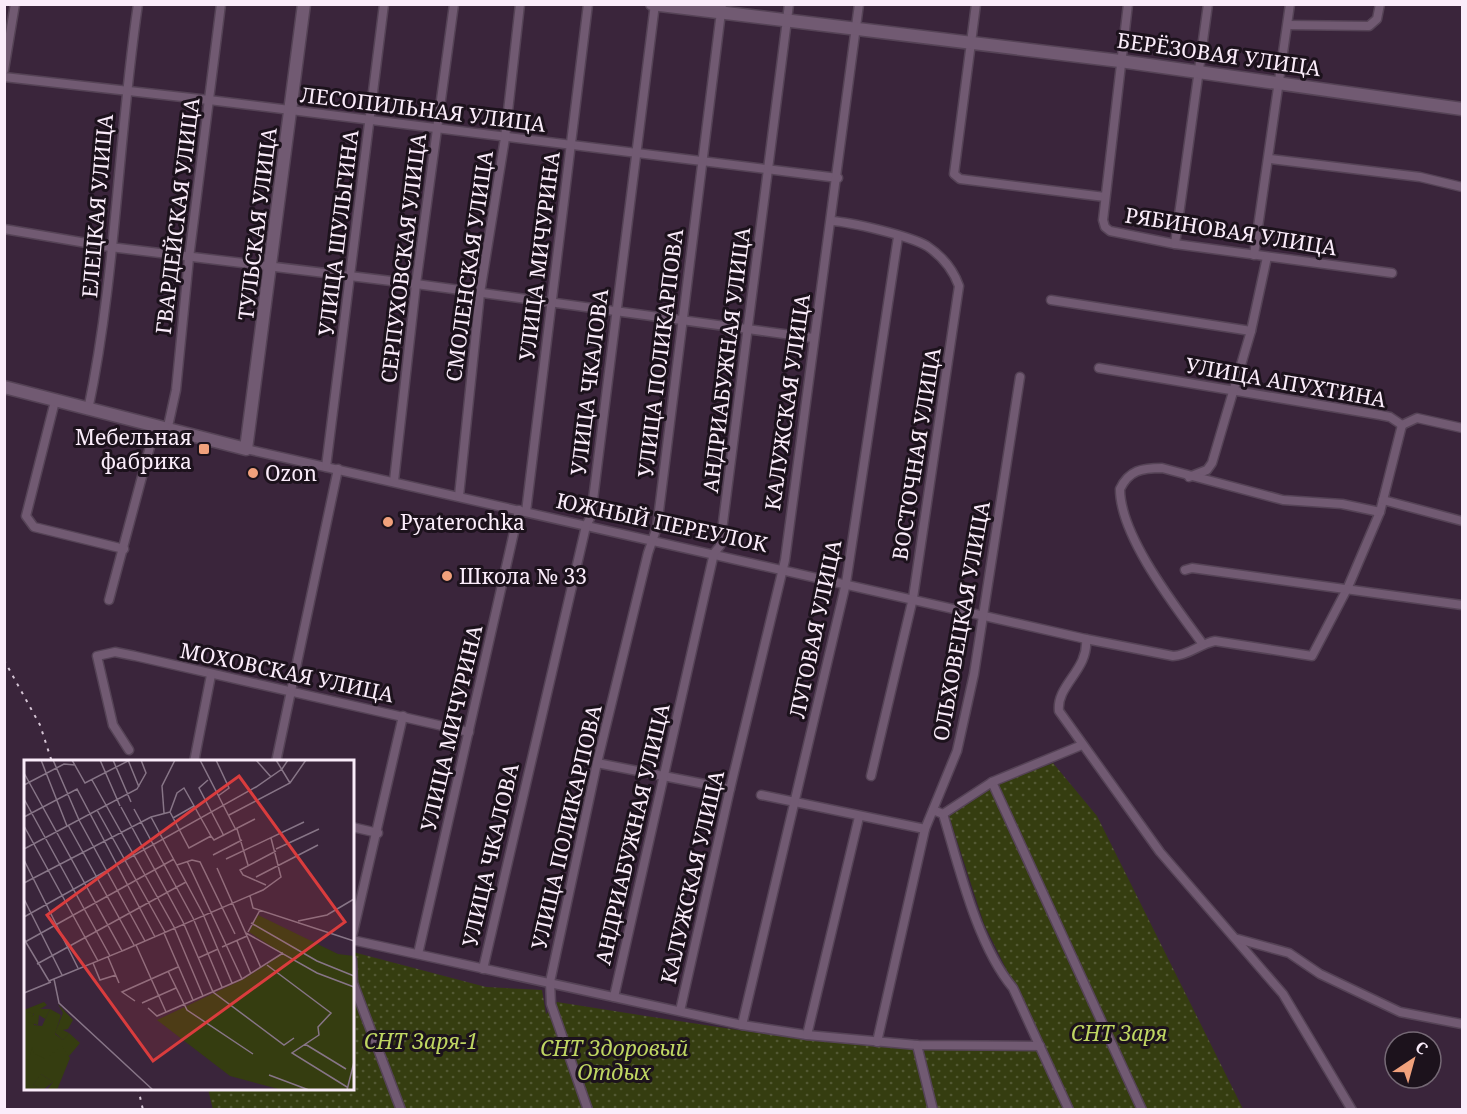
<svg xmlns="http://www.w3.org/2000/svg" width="1467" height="1114" viewBox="0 0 1467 1114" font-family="'Noto Serif',serif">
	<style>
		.garden { fill: url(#garden-dots) }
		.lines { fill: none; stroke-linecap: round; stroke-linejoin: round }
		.street-casing { stroke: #554356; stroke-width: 11 }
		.secondary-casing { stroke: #554356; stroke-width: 15 }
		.street { stroke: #715a72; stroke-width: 8 }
		.secondary { stroke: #715a72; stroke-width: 12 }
		.rail { stroke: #d6c6d6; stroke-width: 2; stroke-dasharray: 3 6; stroke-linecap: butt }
		.poi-dot { fill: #f1a17c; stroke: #1c121c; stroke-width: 2 }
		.labels { text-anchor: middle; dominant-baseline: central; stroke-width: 6; stroke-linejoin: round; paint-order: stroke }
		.street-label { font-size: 21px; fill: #faecfa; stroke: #1c121c }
		.poi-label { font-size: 21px; fill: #faecfa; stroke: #1c121c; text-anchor: start }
		.park-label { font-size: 21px; font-style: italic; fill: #bfd662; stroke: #1c121c }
		.inset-road { fill: none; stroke: #877587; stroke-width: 1.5 }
		.view { fill: #da3c3d; fill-opacity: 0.15; stroke: #da3c3d; stroke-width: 3 }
		.inset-edge { fill: none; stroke: #faecfa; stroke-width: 3 }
	</style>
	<defs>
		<pattern id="garden-dots" width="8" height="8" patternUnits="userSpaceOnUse" patternTransform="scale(1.5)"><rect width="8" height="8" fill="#353d10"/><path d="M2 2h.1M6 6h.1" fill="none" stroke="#535934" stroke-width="1.8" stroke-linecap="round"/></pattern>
	</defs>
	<rect width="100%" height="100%" fill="#3a253b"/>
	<path class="garden" d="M1053,763L1097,816L1243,1109L213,1110L208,1089L352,1088L353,952L486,987L542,990L546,1014L557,1002C719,1027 882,1058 1045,1048L984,924L949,816L997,785Z"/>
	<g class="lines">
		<g class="street-casing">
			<g id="street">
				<path d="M976,4L954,174L960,179L1105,197"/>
				<path d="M1128,4L1103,220L1105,227L1110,231L1175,244L1392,273"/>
				<path d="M1288,25L1369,26L1377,19L1380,4"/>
				<path d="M4,70L15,4"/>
				<path d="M4,77L209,100L838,178"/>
				<path d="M1270,159L1420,177L1462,187"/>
				<path d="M831,221C851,222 910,236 927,246C942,256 953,269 959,286L913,598L871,776"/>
				<path d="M4,229L110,247L416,284L813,338"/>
				<path d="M1175,244L1208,4"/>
				<path d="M1254,255L1290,4"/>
				<path d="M1051,300L1251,331"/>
				<path d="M1099,368L1380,415L1390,417L1402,425"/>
				<path d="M55,401L26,516L34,527L124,549"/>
				<path d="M88,410C116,277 118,139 138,4"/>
				<path d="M1402,425L1417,418L1462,428"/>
				<path d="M167,431L176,390L189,258L221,4"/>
				<path d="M246,449L1086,639L1173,656C1190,655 1199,644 1215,641L1312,656L1348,587L1380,512L1402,425"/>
				<path d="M326,467L384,4"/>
				<path d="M1189,477L1207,470L1212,463L1251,331L1267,257"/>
				<path d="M394,481L416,284L454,4"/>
				<path d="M459,496L480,293L505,138L520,4"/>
				<path d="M1383,500L1462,521"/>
				<path d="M526,512L588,4"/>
				<path d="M1185,570L1192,568L1462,605"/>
				<path d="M109,600L155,428"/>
				<path d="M1086,639C1089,670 1056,685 1059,711L1160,852L1283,994L1352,1110"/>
				<path d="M1202,643C1175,606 1120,536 1120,489C1129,470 1142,468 1162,468L1283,500L1342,504L1380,512"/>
				<path d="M129,750L113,725L97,656L115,652L135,656L469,732"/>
				<path d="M194,762L211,675"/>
				<path d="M276,762L338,469"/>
				<path d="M597,763L730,789"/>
				<path d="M992,782L1142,1110"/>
				<path d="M761,795L925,829"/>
				<path d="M933,810L943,814C959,867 977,945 1013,988L1069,1110"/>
				<path d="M943,814L992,782L1082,745"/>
				<path d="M352,827L378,833"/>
				<path d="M352,937L403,716"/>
				<path d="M1238,939L1289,953L1320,974L1400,1012L1462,1024"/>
				<path d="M352,940L742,1025L807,1035L917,1045L1040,1046"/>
				<path d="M418,954L519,510"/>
				<path d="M352,960L353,983L401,1110"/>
				<path d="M483,969L586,526L591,516L655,4"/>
				<path d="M614,997L714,553L720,546L789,4"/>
				<path d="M680,1011L730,789L785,560L859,4"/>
				<path d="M742,1025L846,583L898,237"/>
				<path d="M807,1035L859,817"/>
				<path d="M877,1042L925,829L957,751L974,674L1020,377"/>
				<path d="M917,1045L933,1110"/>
				<path d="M588,1110L551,1004L550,982L597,763L648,553L657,527L722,4"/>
			</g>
		</g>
		<g class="secondary-casing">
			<g id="secondary">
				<path d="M652,4L1120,61L1462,109"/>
				<path d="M4,387L246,449L304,4"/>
			</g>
		</g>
		<use href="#street" class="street"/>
		<use href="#secondary" class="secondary"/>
		<g class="rail">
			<path d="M4,660L40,725L52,762"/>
			<path d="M138,1088L143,1110"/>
		</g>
	</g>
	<g class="poi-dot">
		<rect x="198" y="443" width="12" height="12" rx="3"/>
		<circle cx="253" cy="473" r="6"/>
		<circle cx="388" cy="522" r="6"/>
		<circle cx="447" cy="576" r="6"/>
	</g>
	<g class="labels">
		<g class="street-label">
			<text transform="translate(1219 54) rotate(8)">БЕРЁЗОВАЯ УЛИЦА</text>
			<text transform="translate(423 109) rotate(7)">ЛЕСОПИЛЬНАЯ УЛИЦА</text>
			<text transform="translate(97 206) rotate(-85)">ЕЛЕЦКАЯ УЛИЦА</text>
			<text transform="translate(177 216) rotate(-83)">ГВАРДЕЙСКАЯ УЛИЦА</text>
			<text transform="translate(257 224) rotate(-83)">ТУЛЬСКАЯ УЛИЦА</text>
			<text transform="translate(1231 231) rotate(9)">РЯБИНОВАЯ УЛИЦА</text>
			<text transform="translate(338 233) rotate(-83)">УЛИЦА ШУЛЬГИНА</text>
			<text transform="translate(539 256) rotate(-83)">УЛИЦА МИЧУРИНА</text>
			<text transform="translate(403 258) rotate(-83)">СЕРПУХОВСКАЯ УЛИЦА</text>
			<text transform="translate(469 266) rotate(-82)">СМОЛЕНСКАЯ УЛИЦА</text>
			<text transform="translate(660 353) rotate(-83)">УЛИЦА ПОЛИКАРПОВА</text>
			<text transform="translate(726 360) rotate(-83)">АНДРИАБУЖНАЯ УЛИЦА</text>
			<text transform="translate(589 382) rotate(-83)">УЛИЦА ЧКАЛОВА</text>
			<text transform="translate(1286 382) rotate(10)">УЛИЦА АПУХТИНА</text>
			<text transform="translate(787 402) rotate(-82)">КАЛУЖСКАЯ УЛИЦА</text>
			<text transform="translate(916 454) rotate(-81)">ВОСТОЧНАЯ УЛИЦА</text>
			<text transform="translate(662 522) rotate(12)">ЮЖНЫЙ ПЕРЕУЛОК</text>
			<text transform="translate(961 621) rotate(-80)">ОЛЬХОВЕЦКАЯ УЛИЦА</text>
			<text transform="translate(815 629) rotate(-78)">ЛУГОВАЯ УЛИЦА</text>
			<text transform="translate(287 672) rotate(12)">МОХОВСКАЯ УЛИЦА</text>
			<text transform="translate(451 728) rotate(-77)">УЛИЦА МИЧУРИНА</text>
			<text transform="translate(566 827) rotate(-77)">УЛИЦА ПОЛИКАРПОВА</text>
			<text transform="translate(632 834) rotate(-77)">АНДРИАБУЖНАЯ УЛИЦА</text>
			<text transform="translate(490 855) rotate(-77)">УЛИЦА ЧКАЛОВА</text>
			<text transform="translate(692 877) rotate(-77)">КАЛУЖСКАЯ УЛИЦА</text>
		</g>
		<g class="poi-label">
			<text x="192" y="437" text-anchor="end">Мебельная<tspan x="192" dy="24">фабрика</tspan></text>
			<text x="265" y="473">Ozon</text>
			<text x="400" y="522">Pyaterochka</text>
			<text x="459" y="576">Школа № 33</text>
		</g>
		<g class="park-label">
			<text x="1119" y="1033">СНТ Заря</text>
			<text x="421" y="1041">СНТ Заря-1</text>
			<text x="614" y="1048">СНТ Здоровый<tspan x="614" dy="24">Отдых</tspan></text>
		</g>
	</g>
	<g transform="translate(24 760)">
		<rect width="330" height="330" fill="#3a253b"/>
		<path d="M26,249L37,255L31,274L39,280L45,273L56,283L46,295L17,314L29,322L19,330L9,325L15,316L0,325V256L3,252L9,253L10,265L18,266Z" fill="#353d10"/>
		<path d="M20,242L23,245L16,249H26L21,259L15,255L14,265L4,262L10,254L4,252L0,256V250ZM34,244L49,260L44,269L39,270L45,273L39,280L31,273L39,253ZM38,286L46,298L33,330H23L29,322L17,314L9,325L19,330H0V299L5,300L8,287L10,293L21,299Z" fill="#353d10"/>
		<path d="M234,155L314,194L330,196V330H258L206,316L133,260L220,219L259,194L225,172Z" fill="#353d10"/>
		<path class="inset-road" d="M17,0L43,66M29,0L55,60L121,181M48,0L61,23L106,0M76,0L96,46M89,0L107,42M104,0L115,27M176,0L212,70M192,0L205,28L194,36M232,0L247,17M252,0L266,23M0,13L98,191L25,221L0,179M68,20L150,167L179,236M184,20L175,28L200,76M0,25L40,4L51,5M0,39L86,196M97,47L159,162L189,232L260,285L270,278M110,49L169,158L198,227M73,50L141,172M146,52L153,33L160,28L187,76M146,52L165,88L187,76M140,53L138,26L151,0M205,55L266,23L282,0M0,57L53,29L131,177M127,57L179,154L208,223M149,58L170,46M44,65L110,185M0,66L74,201M213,69L224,105M187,76L190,80L231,59M0,89L113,29L122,13L117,0M252,89L295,69M189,95L218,80M202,99L280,62M0,100L54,208M163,101L218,219M153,105L168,100L176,102L211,174M193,108L237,208M232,117L294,85M0,123L127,57L146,52M242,125L219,115L216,110L252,91M226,136L229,148L330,181M0,139L38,215M0,157L232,27L258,9L264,0M274,161L303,155L330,139M227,163L293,201L330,216M224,172L236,150M140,173L169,240M222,173L293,213L330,227M213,181L227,214M1,182L150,99M112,185L142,252M198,187L223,176M98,191L239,130L257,117L247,78M84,197L95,223M174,198L194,189M69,203L76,220L92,215M13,204L162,122M243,205L307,253L294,267L295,275L268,293L323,327M144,211L163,250L229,294M30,219L35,243L129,330M0,233L27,222M111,241L98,232L154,207M118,243L152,228M124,248L133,256L218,219L259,193M281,284L322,309M245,315L285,330M323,330L330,302"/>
		<path class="view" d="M215,16L321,162L129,301L23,155Z"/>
		<rect width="330" height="330" class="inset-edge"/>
	</g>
	<rect width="1467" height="1114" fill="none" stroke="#faecfa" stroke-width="12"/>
	<g transform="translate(1413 1060) rotate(36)"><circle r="28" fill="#1c121c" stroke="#756975" stroke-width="1.5"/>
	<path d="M0-4.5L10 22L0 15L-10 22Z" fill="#f1a17c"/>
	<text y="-9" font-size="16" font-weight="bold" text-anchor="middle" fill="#faecfa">С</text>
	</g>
</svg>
